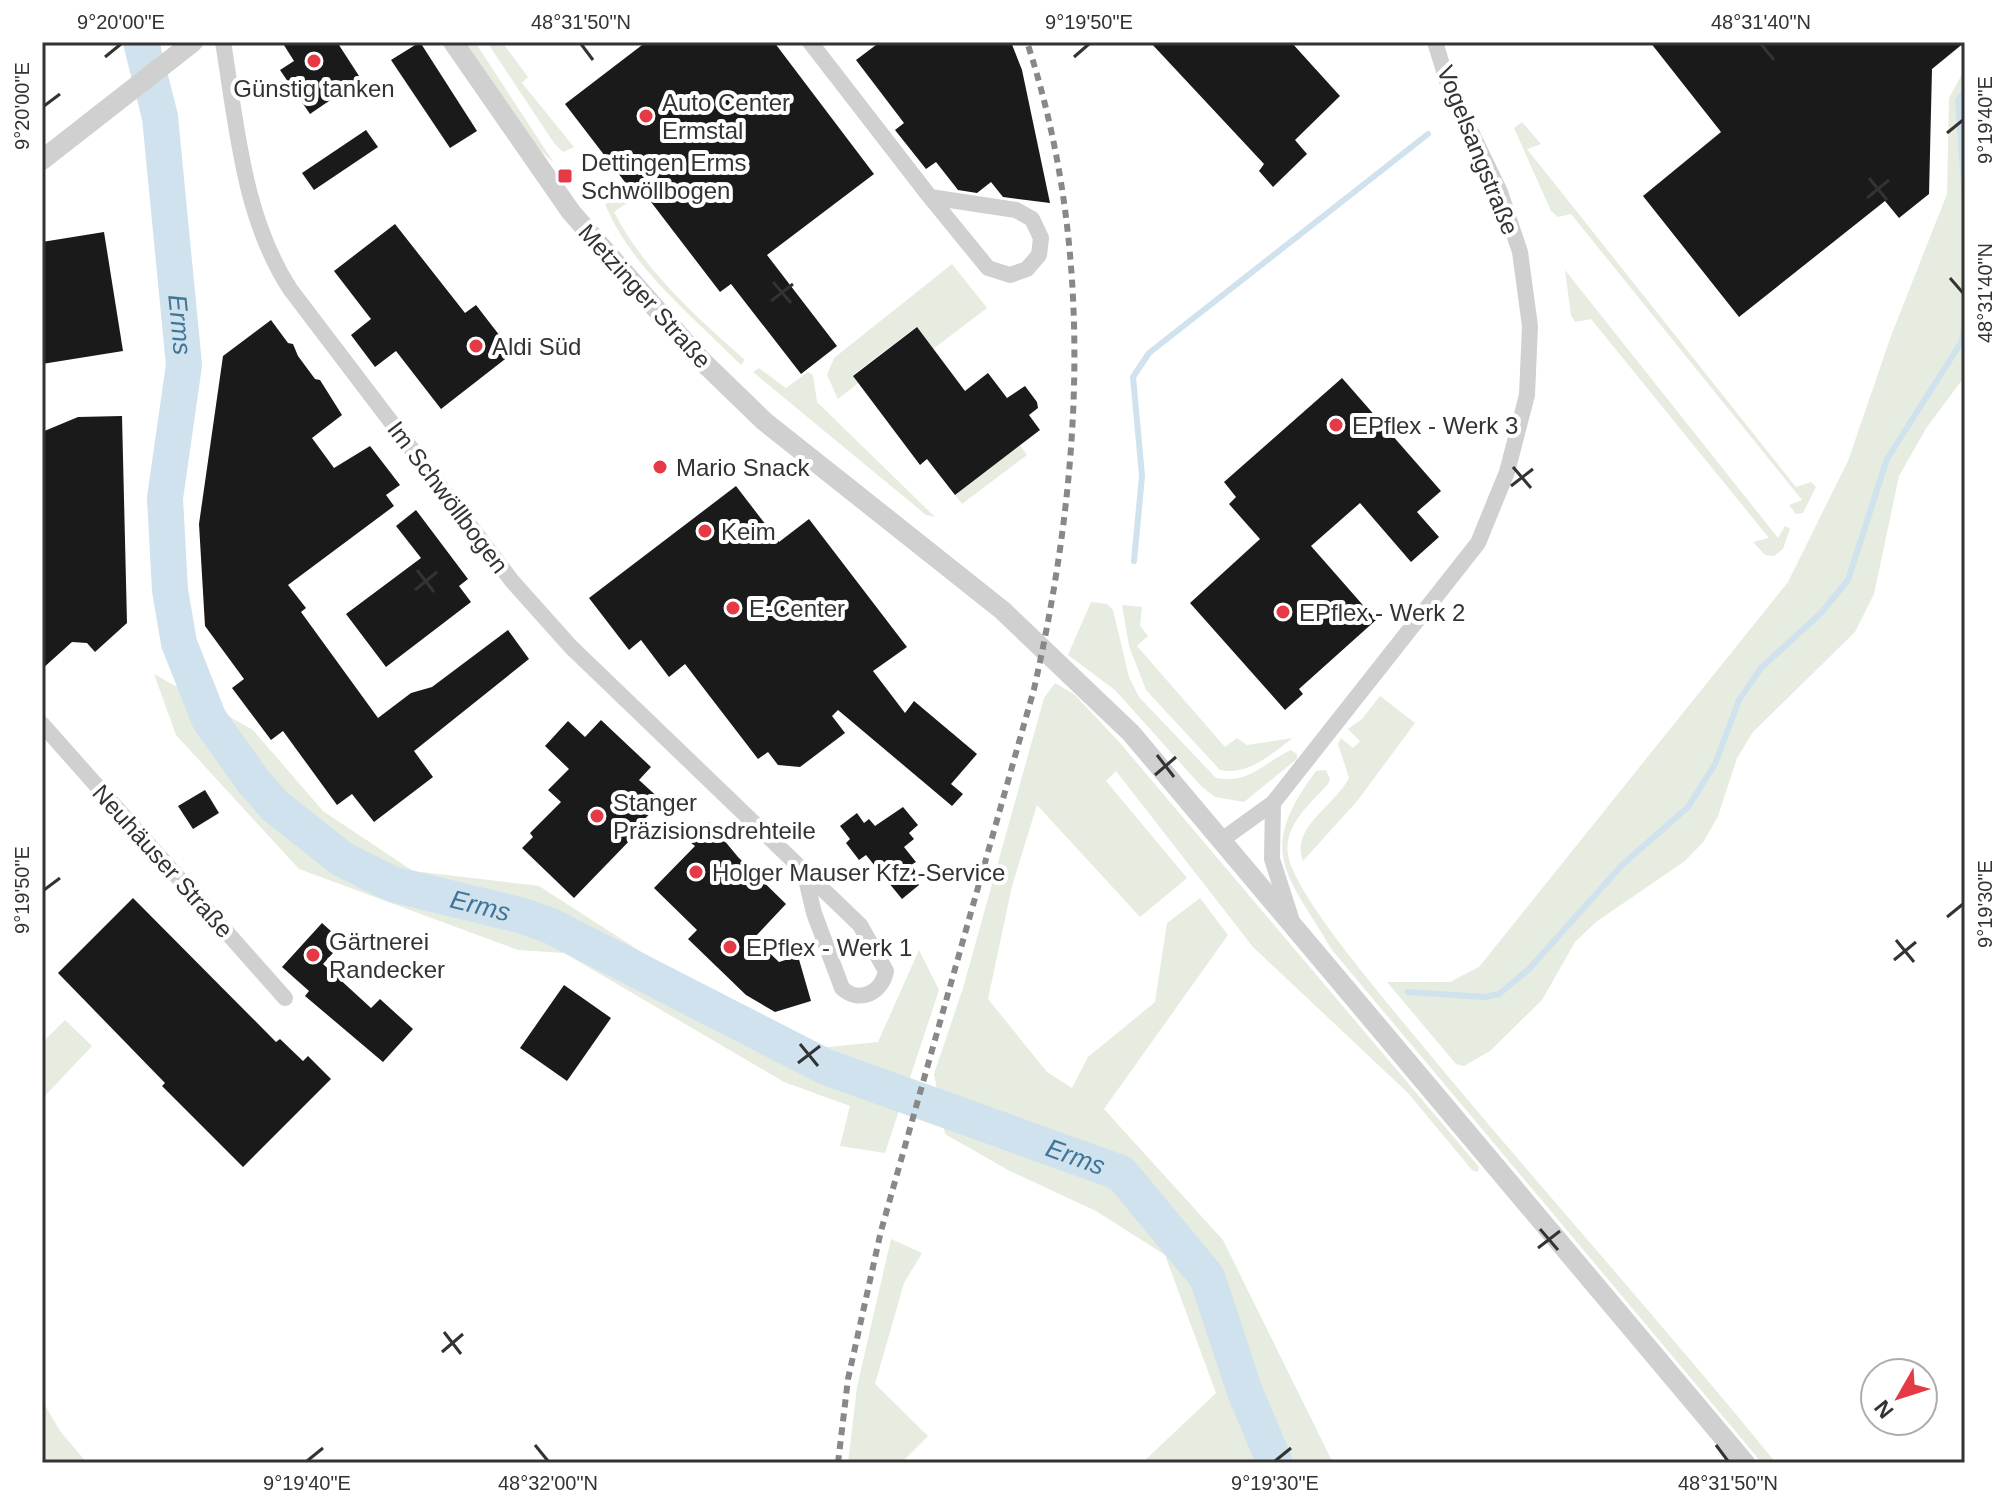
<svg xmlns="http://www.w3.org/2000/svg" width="2007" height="1505" viewBox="0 0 2007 1505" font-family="Helvetica,sans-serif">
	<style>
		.green { fill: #e6ecdf }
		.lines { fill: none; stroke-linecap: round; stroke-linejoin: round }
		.stream { stroke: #cfe2ee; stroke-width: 6 }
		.river { stroke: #cfe2ee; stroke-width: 36 }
		.building { fill: #1a1a1a }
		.minor { stroke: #d0d0d0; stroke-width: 16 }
		.tertiary { stroke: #d0d0d0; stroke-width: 20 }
		.rail { stroke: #888; stroke-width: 6; stroke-dasharray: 8 6; stroke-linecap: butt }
		.ticks { fill: none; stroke: #333; stroke-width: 3 }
		.poi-dot { fill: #e63946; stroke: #fff; stroke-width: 3 }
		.labels { text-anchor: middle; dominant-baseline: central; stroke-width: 8; stroke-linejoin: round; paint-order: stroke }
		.poi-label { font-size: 24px; fill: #333; stroke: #fff; text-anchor: start }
		.street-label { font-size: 24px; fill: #333; stroke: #fff }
		.water-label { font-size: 26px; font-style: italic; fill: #3f7597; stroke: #fff }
		.neatline { fill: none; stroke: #333; stroke-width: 3 }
		.ticks-label { font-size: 20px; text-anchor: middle; fill: #333 }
	</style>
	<rect width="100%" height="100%" fill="#fff"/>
	<g class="green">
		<path d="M465,42H475L554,163L531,142Z"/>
		<path d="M487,42H502L528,77L522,83L574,147L563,152L554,143Z"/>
		<path d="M1965,69V376L1927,427L1899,476L1874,594L1855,632L1753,732L1737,758L1718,816L1704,841L1685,861L1596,922L1575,942L1542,1000L1490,1051L1464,1066L1456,1064L1387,982H1450L1479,967L1788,582L1848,461L1891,336L1947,194L1949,98Z"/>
		<path d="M1522,122L1541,144L1527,149L1796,487L1811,482L1816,487L1803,513L1796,514L1789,505L1802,500L1571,214L1558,217L1551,211L1514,128Z"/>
		<path d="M636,186L641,193L614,212C643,269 698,319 745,360L741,365C694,317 631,268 605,204L624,197Z"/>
		<path d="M952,264L987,308L933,349L916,327L853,375L858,383L838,399L827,375L834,358Z"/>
		<path d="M1565,270L1778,538L1785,526L1790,529L1783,549L1774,556L1765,555L1753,542L1769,538L1591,319L1575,322L1571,315Z"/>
		<path d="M759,368L786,388L808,372L813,375L817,402L935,517L926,515L753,372Z"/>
		<path d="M1020,445L1027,455L962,504L955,495Z"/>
		<path d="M1091,602L1107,604L1113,610L1129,677L1139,697L1216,778C1250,784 1263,763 1291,750L1297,754V759L1244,802L1215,797L1201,786L1115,690L1068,655Z"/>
		<path d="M1122,605L1142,607L1140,626L1148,636L1137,646L1225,747L1237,738L1247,745L1293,738C1271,754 1248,776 1220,770L1146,690L1129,646Z"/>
		<path d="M154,674L253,730L323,811L413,871L539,886L643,953L809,1049L878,1042L919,950L939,990L885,1153L840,1146L850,1106L784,1082L564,953L518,950L299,869L176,735Z"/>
		<path d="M1055,683L1074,694L1120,743L1479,1167L1478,1172L1472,1170L1408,1093L1253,947L1116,771L1106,781L1187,878L1140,917L1037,805L1012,886L988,999L1047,1072L1072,1088L1088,1057L1155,1002L1167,923L1200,898L1228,935L1104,1109L1223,1240L1333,1463H1142L1216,1393L1165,1255L1096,1211L1008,1170L945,1134L934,1074L963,988L1044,698Z"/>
		<path d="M1380,696L1415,723L1358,800L1303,861C1290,827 1335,806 1349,778L1338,744L1341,738L1353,748L1360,741L1348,729L1362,719Z"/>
		<path d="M1326,770L1330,779L1328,784C1310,804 1283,826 1288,855C1295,892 1364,974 1389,1005C1515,1160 1650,1308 1776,1463H1762L1332,950C1287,873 1255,853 1316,771Z"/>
		<path d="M65,1020L92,1046L42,1099V1043Z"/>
		<path d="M891,1239L922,1253L904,1283L875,1384L928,1436L901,1463H848L857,1387Z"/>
		<path d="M42,1400L60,1431L87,1463H42Z"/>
	</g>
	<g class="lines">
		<g class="stream">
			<path d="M1965,91L1958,100L1965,201"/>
			<path d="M1134,561L1142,476L1133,377L1149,353L1428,134"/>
			<path d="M1408,992L1485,997L1499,994L1529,969L1622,865L1688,807L1715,764L1739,700L1761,668L1821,613L1848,580L1887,459L1962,341L1965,321"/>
		</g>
		<path class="river" id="s1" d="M141,42L160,117L184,365L165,498L170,590L179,643L209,719L253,781L276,807L342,859L392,884L523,916L551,926L826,1067L1121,1173L1207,1277L1245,1392L1275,1463"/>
	</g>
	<g class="building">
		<path d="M282,42H337L361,79L310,114L280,70L294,61Z"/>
		<path d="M420,42L477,131L450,148L391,60Z"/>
		<path d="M646,42H774L874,174L767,255L837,346L801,374L731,284L720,292L638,185L631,190L565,104Z"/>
		<path d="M880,42H1011L1022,70L1050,203L1003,197L991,182L977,193L958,190L936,162L926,169L895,130L904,123L856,60Z"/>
		<path d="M1150,42H1291L1340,96L1295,140L1307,154L1273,187L1259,171L1264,164Z"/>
		<path d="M1650,42H1965L1932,69L1929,194L1899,218L1885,201L1739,317L1643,196L1721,132Z"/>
		<path d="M366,130L378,147L314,190L302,173Z"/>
		<path d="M395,224L465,313L476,305L513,353L441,409L396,351L375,367L351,335L371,319L334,271Z"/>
		<path d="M104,232L123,351L42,364V242Z"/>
		<path d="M271,320L288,343L293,344L298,356L315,379L320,380L342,415L312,438L334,468L370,446L400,485L386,495L394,506L288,585L306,608L301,612L378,718L411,693L432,687L508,630L529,659L414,751L433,777L374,822L352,794L337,805L283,731L271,740L232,688L244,679L205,626L199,524L223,356Z"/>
		<path d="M917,327L965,391L988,373L1007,398L1025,386L1037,402L1038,408L1029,415L1040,430L955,495L927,459L920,465L853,376Z"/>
		<path d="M1342,378L1441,491L1417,512L1439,537L1411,562L1360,503L1311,546L1376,620L1299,689L1303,694L1285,710L1190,603L1260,539L1229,504L1236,497L1224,482Z"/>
		<path d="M122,416L127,623L95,652L87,643L72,642L42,669V432L78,417Z"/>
		<path d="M736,486L779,542L809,519L907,647L873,671L905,713L914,701L977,754L951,784L963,794L952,806L838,710L832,716L845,733L800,767L778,765L768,752L758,759L685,664L669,677L641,640L629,650L589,598Z"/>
		<path d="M416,510L468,579L459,586L471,602L386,667L346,614L421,558L396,526Z"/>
		<path d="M601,720L651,767L639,780L662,801L633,831L636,834L574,898L522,848L533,837L530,833L561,802L548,790L569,769L545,746L568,721L585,737Z"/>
		<path d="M205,790L219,813L193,829L178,806Z"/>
		<path d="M903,807L918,825L909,833L914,839L904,847L916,862L911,865L918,875L914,878L919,885L902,899L866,855L859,860L846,843L850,839L840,826L857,813L864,823L869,819L875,826Z"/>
		<path d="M709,822L738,857L786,904L754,938L779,962L798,956L811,1001L775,1012L746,995L688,939L697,930L654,888L695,846L690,842Z"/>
		<path d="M133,898L276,1042L280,1039L303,1061L308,1056L331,1079L243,1167L162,1086L165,1083L58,973Z"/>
		<path d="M322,923L343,942L323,964L371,1008L380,999L413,1029L383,1062L305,996L309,991L282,967Z"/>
		<path d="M564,985L611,1018L567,1081L520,1048Z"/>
	</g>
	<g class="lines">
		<g class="minor">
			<path d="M223,42C237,127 243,216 290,289L512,581L571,647L860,925L886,971C882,993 859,1004 842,988L814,913L805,875"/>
			<path d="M810,42L930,197L988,268L1010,275L1027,269L1039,255L1041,238L1032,219L1016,210L930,197"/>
			<path d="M42,724L285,998"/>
			<path d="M1273,803L1272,859L1291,918"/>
			<path d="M1223,839L1273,803L1478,543L1507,472L1527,395L1530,326L1520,252L1500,192L1448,84L1435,42"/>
		</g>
		<g class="tertiary">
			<path d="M453,42L571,212L701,360L764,421L1002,610L1131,733L1745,1463"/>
			<path d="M42,160L193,42"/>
		</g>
		<path class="rail" d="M838,1463L848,1379L881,1231L1034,689C1082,477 1096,252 1027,42"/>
	</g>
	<path class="ticks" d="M581,44L593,60M1761,44L1774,60M105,57L121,44M1074,57L1089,44M44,106L60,94M1947,133L1963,120M1869,178L1887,200M1867,198L1889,180M1950,278L1963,293M773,282L791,303M771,301L793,284M1513,467L1531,488M1511,486L1533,469M417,570L434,592M415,590L437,572M1157,755L1174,777M1155,775L1176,757M44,890L60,878M1947,917L1963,904M1896,940L1914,962M1894,960L1916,942M800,1044L818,1066M798,1063L820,1046M1540,1229L1558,1250M1538,1248L1560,1231M444,1332L461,1354M442,1352L463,1334M535,1445L548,1461M1716,1445L1728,1461M307,1461L323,1448M1275,1461L1291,1448"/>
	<g class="poi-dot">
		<circle cx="314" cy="61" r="8"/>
		<circle cx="646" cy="116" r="8"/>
		<rect x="557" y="168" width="16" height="16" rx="4"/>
		<circle cx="476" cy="346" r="8"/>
		<circle cx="1336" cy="425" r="8"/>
		<circle cx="660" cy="467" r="8"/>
		<circle cx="705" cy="531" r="8"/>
		<circle cx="733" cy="608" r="8"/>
		<circle cx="1283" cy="612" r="8"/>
		<circle cx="597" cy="816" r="8"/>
		<circle cx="696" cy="872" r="8"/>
		<circle cx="730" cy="947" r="8"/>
		<circle cx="313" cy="955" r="8"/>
	</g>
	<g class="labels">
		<g class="poi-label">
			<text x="314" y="88" text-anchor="middle">Günstig tanken</text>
			<text x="662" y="102">Auto Center<tspan x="662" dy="28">Ermstal</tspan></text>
			<text x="581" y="162">Dettingen Erms<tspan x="581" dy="28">Schwöllbogen</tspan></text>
			<text x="492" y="346">Aldi Süd</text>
			<text x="1352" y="425">EPflex - Werk 3</text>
			<text x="676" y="467">Mario Snack</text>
			<text x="721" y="531">Keim</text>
			<text x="749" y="608">E-Center</text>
			<text x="1299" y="612">EPflex - Werk 2</text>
			<text x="613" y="802">Stanger<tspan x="613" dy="28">Präzisionsdrehteile</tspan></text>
			<text x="712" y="872">Holger Mauser Kfz.-Service</text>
			<text x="329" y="941">Gärtnerei<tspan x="329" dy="28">Randecker</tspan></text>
			<text x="746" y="947">EPflex - Werk 1</text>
		</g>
		<g class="street-label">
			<text transform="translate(1478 150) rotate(68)">Vogelsangstraße</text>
			<text transform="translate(645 296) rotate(48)">Metzinger Straße</text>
			<text transform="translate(448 497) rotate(53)">Im Schwöllbogen</text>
			<text transform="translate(163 861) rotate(48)">Neuhäuser Straße</text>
		</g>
		<g class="water-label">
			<text stroke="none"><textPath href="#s1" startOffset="286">Erms</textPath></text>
			<text stroke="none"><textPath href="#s1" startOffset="1030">Erms</textPath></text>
			<text stroke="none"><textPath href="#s1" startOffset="1678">Erms</textPath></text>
		</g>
	</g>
	<rect width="2007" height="1505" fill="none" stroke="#ffffff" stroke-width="88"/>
	<g transform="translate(1899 1397) rotate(231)"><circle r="38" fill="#ffffff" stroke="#adadad" stroke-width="2"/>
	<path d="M0-6L14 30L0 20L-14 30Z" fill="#e63946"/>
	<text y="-12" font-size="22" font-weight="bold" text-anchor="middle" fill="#333333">N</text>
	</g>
	<rect x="44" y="44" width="1919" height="1417" class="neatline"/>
	<g class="ticks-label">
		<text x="121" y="29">9°20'00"E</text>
		<text x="581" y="29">48°31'50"N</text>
		<text x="1089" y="29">9°19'50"E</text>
		<text x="1761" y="29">48°31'40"N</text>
		<text transform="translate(22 106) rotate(-90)" y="7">9°20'00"E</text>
		<text transform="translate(1985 120) rotate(-90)" y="7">9°19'40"E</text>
		<text transform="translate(1985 293) rotate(-90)" y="7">48°31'40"N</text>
		<text transform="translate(22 890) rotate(-90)" y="7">9°19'50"E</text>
		<text transform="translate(1985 904) rotate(-90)" y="7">9°19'30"E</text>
		<text x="307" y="1490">9°19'40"E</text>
		<text x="548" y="1490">48°32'00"N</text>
		<text x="1275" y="1490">9°19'30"E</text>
		<text x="1728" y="1490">48°31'50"N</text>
	</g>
</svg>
